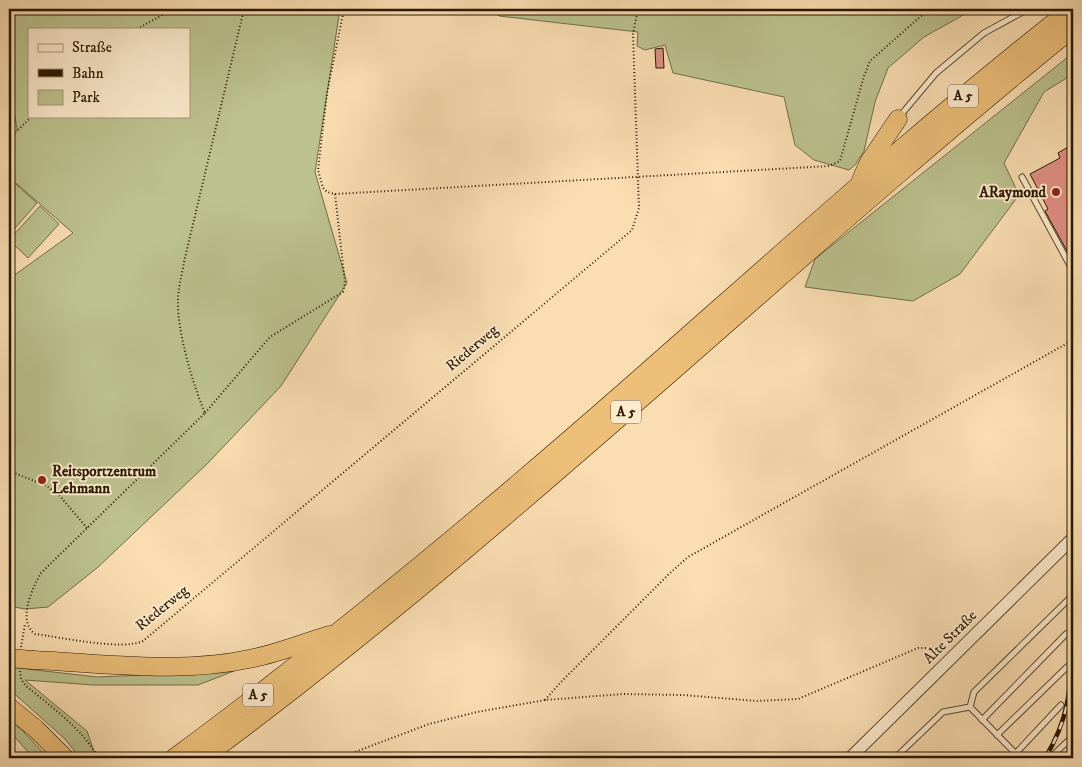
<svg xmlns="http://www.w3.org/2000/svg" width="1082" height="767" viewBox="0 0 1082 767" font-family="'IM FELL DW Pica',serif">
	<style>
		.green { fill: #bcc28e; stroke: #726d48; fill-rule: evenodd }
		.building { fill: #df8f85; stroke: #281801 }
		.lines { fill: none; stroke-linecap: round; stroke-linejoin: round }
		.service-casing { stroke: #5c4a2d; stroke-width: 7 }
		.tertiary-casing { stroke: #5c4a2d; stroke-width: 13 }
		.motorway-casing { stroke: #281801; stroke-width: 19 }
		.path { stroke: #281801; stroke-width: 2; stroke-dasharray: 1 2.5; stroke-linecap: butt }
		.service { stroke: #fceacd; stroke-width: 5 }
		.tertiary { stroke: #fceacd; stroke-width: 11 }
		.motorway { stroke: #edbf79; stroke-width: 18 }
		.rail-casing { stroke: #281801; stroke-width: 4.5 }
		.rail { stroke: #fceacd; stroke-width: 2.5; stroke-dasharray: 8; stroke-linecap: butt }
		.motorway-bridge-casing { stroke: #281801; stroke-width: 19; stroke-linecap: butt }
		.motorway-bridge { stroke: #edbf79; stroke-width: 18 }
		.poi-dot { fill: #8f2418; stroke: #fceacd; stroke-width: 2 }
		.labels { text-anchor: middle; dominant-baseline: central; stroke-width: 4; stroke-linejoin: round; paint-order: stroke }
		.shield { fill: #fceacd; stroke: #68573e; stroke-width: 1 }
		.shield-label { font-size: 14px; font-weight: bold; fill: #281801 }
		.poi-label { font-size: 15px; font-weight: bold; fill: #281801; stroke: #fceacd; text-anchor: end }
		.street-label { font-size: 15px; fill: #281801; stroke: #fceacd }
	</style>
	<rect width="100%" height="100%" fill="#fadeb2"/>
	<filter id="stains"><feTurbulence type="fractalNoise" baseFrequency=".004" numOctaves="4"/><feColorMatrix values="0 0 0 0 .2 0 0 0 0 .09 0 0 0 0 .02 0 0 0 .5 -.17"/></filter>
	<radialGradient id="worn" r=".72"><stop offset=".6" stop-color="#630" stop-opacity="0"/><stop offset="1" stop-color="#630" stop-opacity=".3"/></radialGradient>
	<g class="green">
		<path d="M9,9H340L315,172L347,283L281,386L208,463L97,568L48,607L25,609L9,606V279L73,233L9,177V151L17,129L13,105L9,99ZM29,29H189V116H29Z"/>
		<path d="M495,9H974L924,37L888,68L875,102L864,151L856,164L849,170L814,160L795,145L784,97L673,73L665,45L645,50L637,46L638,32L499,16Z"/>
		<path d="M1073,53V74L1044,92L1004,163L1019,195L960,274L913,301L805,287L815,259Z"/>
		<path d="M9,178L37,203L9,235Z"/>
		<path d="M40,206L59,224L28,258L9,240Z"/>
		<path d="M9,667L97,677L234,671L198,685H93L25,680L87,731L96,758H80L65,739L9,689Z"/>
		<path d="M9,720L23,731L48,758H33L9,730Z"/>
	</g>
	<g class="building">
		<path d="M663,48L664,68H656L655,49Z"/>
		<path d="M1073,144V262L1045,211L1048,209L1030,174L1060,158L1058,153Z"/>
	</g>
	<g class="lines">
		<g class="service-casing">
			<g id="service">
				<path d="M900,116L936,73L984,33L1028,9"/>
				<path d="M9,119L11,127L9,135"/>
				<path d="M1022,177L1073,271"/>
				<path d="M970,707L974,692L1073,595"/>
				<path d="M982,720L1066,634"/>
				<path d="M997,735L1067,667"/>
				<path d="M1016,753L1061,705"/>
				<path d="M895,758L943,712L970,707L1020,758"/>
				<path d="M1050,758L1070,739"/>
			</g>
		</g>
		<g class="tertiary-casing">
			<path id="tertiary" d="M850,758L1073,538"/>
		</g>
		<g class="motorway-casing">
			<g id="motorway">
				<path d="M861,180L869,162L898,119"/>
				<path d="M33,660C104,663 179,674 249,659C276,654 303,643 329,635"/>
				<path d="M9,707L36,729L65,758"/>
				<path d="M174,758C330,643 479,519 625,391C772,262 917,130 1071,9"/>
				<path d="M203,758C508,533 779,266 1073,28"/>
			</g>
		</g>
		<g class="path">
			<path d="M244,9L184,262C182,275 178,288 178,301C177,331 193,385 205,413L41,573C32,589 17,621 35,634C60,637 122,651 143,641L632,230L639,208L633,34L638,9"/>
			<path d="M344,9L327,93L318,170L323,188L327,192L335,194L829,166L840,161L864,76L870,61L929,9"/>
			<path d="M137,29L173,9"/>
			<path d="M18,130L32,116"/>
			<path d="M205,413L270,337L343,292L345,283L335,194"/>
			<path d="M9,471L45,485L59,495L87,528"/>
			<path d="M21,647L25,624"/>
			<path d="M20,671L21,679L26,686C53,708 81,728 99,758"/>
			<path d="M545,700L561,682L669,574L688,557L1073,340"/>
			<path d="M339,758L429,724L477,712L545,700L623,694L683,695L757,701L798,699L918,648H933L943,652"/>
		</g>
		<use href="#service" class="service"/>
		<use href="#tertiary" class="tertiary"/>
		<use href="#motorway" class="motorway"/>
		<g class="rail-casing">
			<path id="rail" d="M1045,758C1074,711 1070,677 1073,626"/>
		</g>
		<use href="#rail" class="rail"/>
		<g class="motorway-bridge-casing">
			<path id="motorway-bridge" d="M9,658L33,660"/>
		</g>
		<use href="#motorway-bridge" class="motorway-bridge"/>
	</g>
	<g class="poi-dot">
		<circle cx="1056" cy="192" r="5"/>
		<circle cx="42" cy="480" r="5"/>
	</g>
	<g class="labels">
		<g class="shield">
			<rect x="948" y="84.5" width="30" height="23" rx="4"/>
			<rect x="611" y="400.5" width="30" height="23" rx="4"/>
			<rect x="243" y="683.5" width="30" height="23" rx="4"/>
		</g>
		<g class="shield-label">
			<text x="963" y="96">A 5</text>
			<text x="626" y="412">A 5</text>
			<text x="258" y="695">A 5</text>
		</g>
		<g class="poi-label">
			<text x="1046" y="192">ARaymond</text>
			<text x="52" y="471" text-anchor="start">Reitsportzentrum<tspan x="52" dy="17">Lehmann</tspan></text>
		</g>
		<g class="street-label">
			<text transform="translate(472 348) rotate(-40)">Riederweg</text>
			<text transform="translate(162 608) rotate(-39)">Riederweg</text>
			<text transform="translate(950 637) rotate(-45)">Alte Straße</text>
		</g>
	</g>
	<rect width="1082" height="767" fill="none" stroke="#fadeb2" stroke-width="30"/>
	<rect x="10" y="10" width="1062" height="747" fill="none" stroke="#281801" stroke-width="2.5"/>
	<rect x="15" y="15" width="1052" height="737" fill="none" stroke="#281801"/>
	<rect x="28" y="28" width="162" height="90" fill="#fceacd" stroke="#a7967b"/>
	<rect x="38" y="44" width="25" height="8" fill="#fceacd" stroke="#a7967b"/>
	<text x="72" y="52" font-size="15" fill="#281801">Straße</text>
	<rect x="38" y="69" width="25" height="8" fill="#281801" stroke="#a7967b"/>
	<text x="72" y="78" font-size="15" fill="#281801">Bahn</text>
	<rect x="38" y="90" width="25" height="15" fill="#bcc28e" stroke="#a7967b"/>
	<text x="72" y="102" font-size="15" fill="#281801">Park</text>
	<rect width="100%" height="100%" filter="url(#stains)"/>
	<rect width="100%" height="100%" fill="url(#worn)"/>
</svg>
